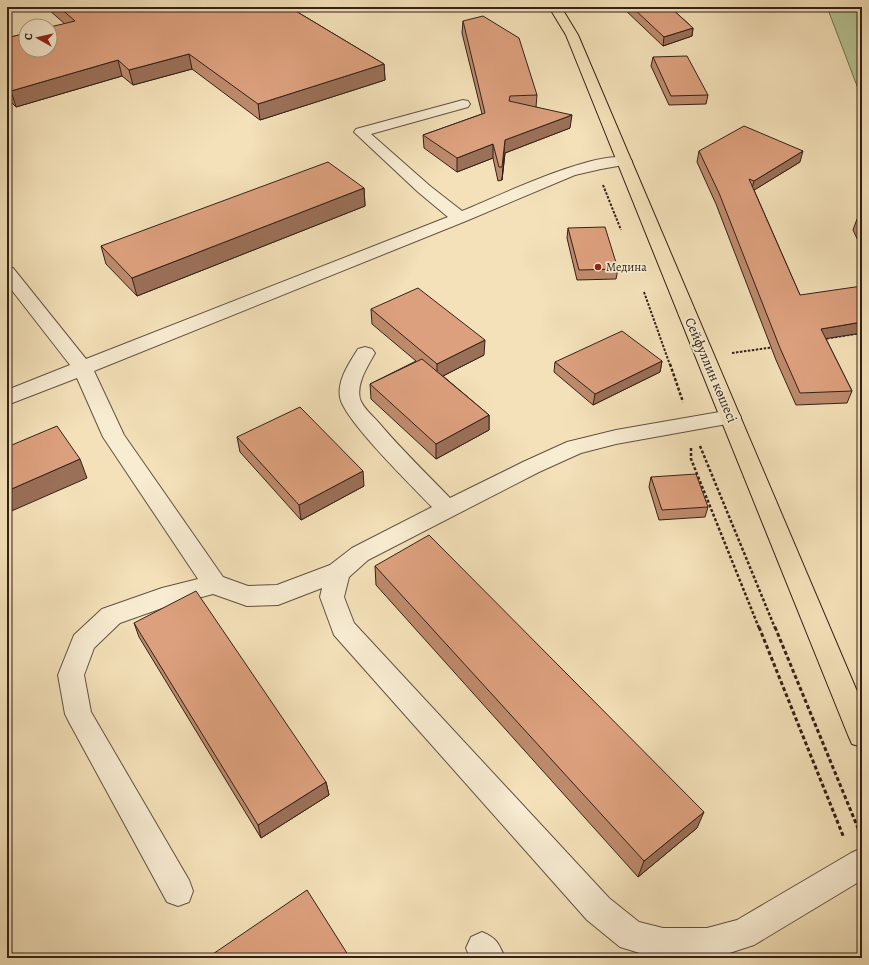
<svg xmlns="http://www.w3.org/2000/svg" width="869" height="965" viewBox="0 0 869 965" font-family="Alegreya,serif">
	<style>
		.green { fill: #b7c492; stroke: #747256 }
		.lines { fill: none; stroke-linecap: round; stroke-linejoin: round }
		.minor-casing { stroke: #625141; stroke-width: 2 }
		.major-casing { stroke: #322119; stroke-width: 2 }
		.path-far2 { stroke: #322119; stroke-width: 2; stroke-dasharray: 2.5 1.5; stroke-linecap: butt }
		.path-far1 { stroke: #322119; stroke-width: 2.5; stroke-dasharray: 3 2; stroke-linecap: butt }
		.path { stroke: #322119; stroke-width: 3; stroke-dasharray: 4 2.5; stroke-linecap: butt }
		.minor { fill: #f8ecd2; fill-rule: evenodd }
		.major { fill: #f4e1b9; fill-rule: evenodd }
		.wall { fill: #be8a6c; stroke: #322119 }
		.shaded-wall { fill: #9b7058; stroke: #322119 }
		.building { fill: #dda07e; stroke: #322119 }
		.poi-dot { fill: #8f2418; stroke: #f8ecd2; stroke-width: 1.5 }
		.labels { text-anchor: middle; dominant-baseline: central; stroke-width: 3.5; stroke-linejoin: round; paint-order: stroke }
		.far-poi-label { font-size: 12px; fill: #322119; stroke: #f8ecd2; text-anchor: start }
		.street-label { font-size: 14px; fill: #322119; stroke: #f8ecd2 }
	</style>
	<rect width="100%" height="100%" fill="#f4e1b9"/>
	<filter id="stains"><feTurbulence type="fractalNoise" baseFrequency=".005" numOctaves="4"/><feColorMatrix values="0 0 0 0 .2 0 0 0 0 .09 0 0 0 0 .02 0 0 0 .5 -.17"/></filter>
	<radialGradient id="worn" r=".72"><stop offset=".6" stop-color="#630" stop-opacity="0"/><stop offset="1" stop-color="#630" stop-opacity=".3"/></radialGradient>
	<path class="green" d="M827,7H862V99Z"/>
	<g class="lines">
		<g class="minor-casing">
			<g id="minor">
				<path d="M463,100L468,101L470,104L468,107L371,134L430,186L462,211C497,197 595,149 629,158L632,161L629,164L601,169L575,175L466,221L94,371L124,435L223,577L248,586L277,585L330,565L352,548L432,507C414,488 343,419 340,397C337,380 350,362 358,349L365,347L372,349L375,353C368,366 356,383 360,399C363,408 373,416 379,423C401,449 426,473 450,498L523,462L567,442L616,430L731,410L738,412L741,417L738,422L616,444L581,453L539,472L368,560L349,577L344,597L354,623L609,898L639,922L663,928H707L737,920L851,853L862,848V880L754,945L714,958H656L620,947L587,920L334,635L320,597L322,588L278,605L247,606L213,594L165,607L120,623L94,648L84,675L91,712L189,880L193,891L189,902L178,906L167,902L69,722L65,714L58,675L74,635L102,609L162,588L198,579L103,437L77,378L7,405V390L70,365L7,284V267L13,268L86,359L448,217L418,192L354,132L356,129Z"/>
				<path d="M482,932C497,938 499,944 505,958H470L466,948L471,937Z"/>
			</g>
		</g>
		<g class="major-casing">
			<path id="major" d="M549,7H561L578,35L862,703V747L852,744L848,735L566,35Z"/>
		</g>
		<g class="path-far2">
			<path d="M603,185L621,230"/>
			<path d="M644,292L670,365"/>
			<path d="M823,339L862,333"/>
			<path d="M732,353L775,347"/>
		</g>
		<g class="path-far1">
			<path d="M670,364L683,402"/>
			<path d="M700,446L775,628"/>
			<path d="M691,448V459L759,628"/>
		</g>
		<g class="path">
			<path d="M759,627L844,838"/>
			<path d="M775,627L860,833"/>
		</g>
		<use href="#minor" class="minor"/>
		<use href="#major" class="major"/>
	</g>
	<g class="wall">
		<path d="M49,7H289L384,64L385,80L260,120L192,69L133,85L122,76L16,107L7,98V38L65,24L49,10Z"/>
		<path d="M622,7H670L693,28L692,36L663,46Z"/>
		<path d="M463,21L537,95L536,107L570,128L505,153L502,180L498,181L493,158L457,172L424,148L423,135L482,114L462,33Z"/>
		<path d="M653,57L708,95L706,104L669,105L651,66Z"/>
		<path d="M699,151L800,162L754,190L800,295L826,339L852,391L847,403L796,405L776,360L716,204L697,162Z"/>
		<path d="M364,188L365,206L137,296L106,264L101,246Z"/>
		<path d="M857,219H862V249L853,230Z"/>
		<path d="M568,228L618,269L616,279L577,280L567,238Z"/>
		<path d="M371,309L484,355L443,376L489,415V430L436,459L371,399L370,384L416,361L372,324Z"/>
		<path d="M662,361L660,372L593,405L554,372L555,362Z"/>
		<path d="M237,437L364,486L301,520L240,452Z"/>
		<path d="M651,477L708,507L705,517L659,520L649,487Z"/>
		<path d="M375,566L697,828L638,877L376,585Z"/>
		<path d="M134,623L326,782L329,795L261,838L139,637Z"/>
	</g>
	<g class="shaded-wall">
		<path d="M693,28L692,36L663,46L664,37Z"/>
		<path d="M189,54L192,69L133,85L129,70Z"/>
		<path d="M118,60L122,76L16,107L11,91Z"/>
		<path d="M384,64L385,80L260,120L258,104Z"/>
		<path d="M572,115L570,128L505,153L502,180L505,140Z"/>
		<path d="M493,144V158L457,172V158Z"/>
		<path d="M803,151L800,162L751,192L754,181Z"/>
		<path d="M364,188L365,206L137,296L132,278Z"/>
		<path d="M862,322V333L817,340L821,329Z"/>
		<path d="M485,340L484,355L437,379V364Z"/>
		<path d="M662,361L660,372L593,405L595,394Z"/>
		<path d="M489,415V430L436,459V444Z"/>
		<path d="M80,459L87,478L7,513V491Z"/>
		<path d="M363,471L364,486L301,520L299,505Z"/>
		<path d="M326,782L329,795L261,838L258,825Z"/>
		<path d="M704,812L697,828L638,877L644,861Z"/>
	</g>
	<g class="building">
		<path d="M59,7H289L384,64L258,104L189,54L129,70L118,60L11,91L7,87V61L12,60L7,55V38L26,33V50H50V27L75,21Z"/>
		<path d="M632,7H670L693,28L664,37Z"/>
		<path d="M483,16L519,38L537,95L510,96L509,101L572,115L505,140L502,167H499L493,144L457,158L423,135L485,113L463,21Z"/>
		<path d="M687,56L708,95L671,96L653,57Z"/>
		<path d="M744,126L803,151L754,181L749,179L800,295L862,286V322L821,329L852,391L800,393L780,348L719,193L699,151Z"/>
		<path d="M328,162L364,188L132,278L101,246Z"/>
		<path d="M857,219H862V229Z"/>
		<path d="M605,227L618,269L579,270L568,228Z"/>
		<path d="M418,288L485,340L437,364L371,309Z"/>
		<path d="M622,331L662,361L595,394L555,362Z"/>
		<path d="M422,359L489,415L436,444L370,384Z"/>
		<path d="M300,407L363,471L299,505L237,437Z"/>
		<path d="M57,426L80,459L7,491V447Z"/>
		<path d="M696,474L708,507L662,510L651,477Z"/>
		<path d="M429,535L704,812L644,861L375,566Z"/>
		<path d="M196,591L326,782L258,825L134,623Z"/>
		<path d="M307,890L350,958H207Z"/>
	</g>
	<circle class="poi-dot" cx="598" cy="267" r="4"/>
	<g class="labels">
		<g class="far-poi-label">
			<text x="606" y="267">Медина</text>
		</g>
		<g class="street-label">
			<text transform="translate(711 370) rotate(67)">Сейфуллин көшесі</text>
		</g>
	</g>
	<rect width="869" height="965" fill="none" stroke="#f4e1b9" stroke-width="24"/>
	<rect x="8" y="8" width="853" height="949" fill="none" stroke="#322119" stroke-width="2"/>
	<rect x="12" y="12" width="845" height="941" fill="none" stroke="#322119"/>
	<g transform="translate(38 38) rotate(278)"><circle r="19" fill="#f8ecd2" stroke="#a99b88"/>
	<path d="M0-3L7 15L0 10L-7 15Z" fill="#8f2418"/>
	<text y="-6" font-size="11" font-weight="bold" text-anchor="middle" fill="#322119">С</text>
	</g>
	<rect width="100%" height="100%" filter="url(#stains)"/>
	<rect width="100%" height="100%" fill="url(#worn)"/>
</svg>
